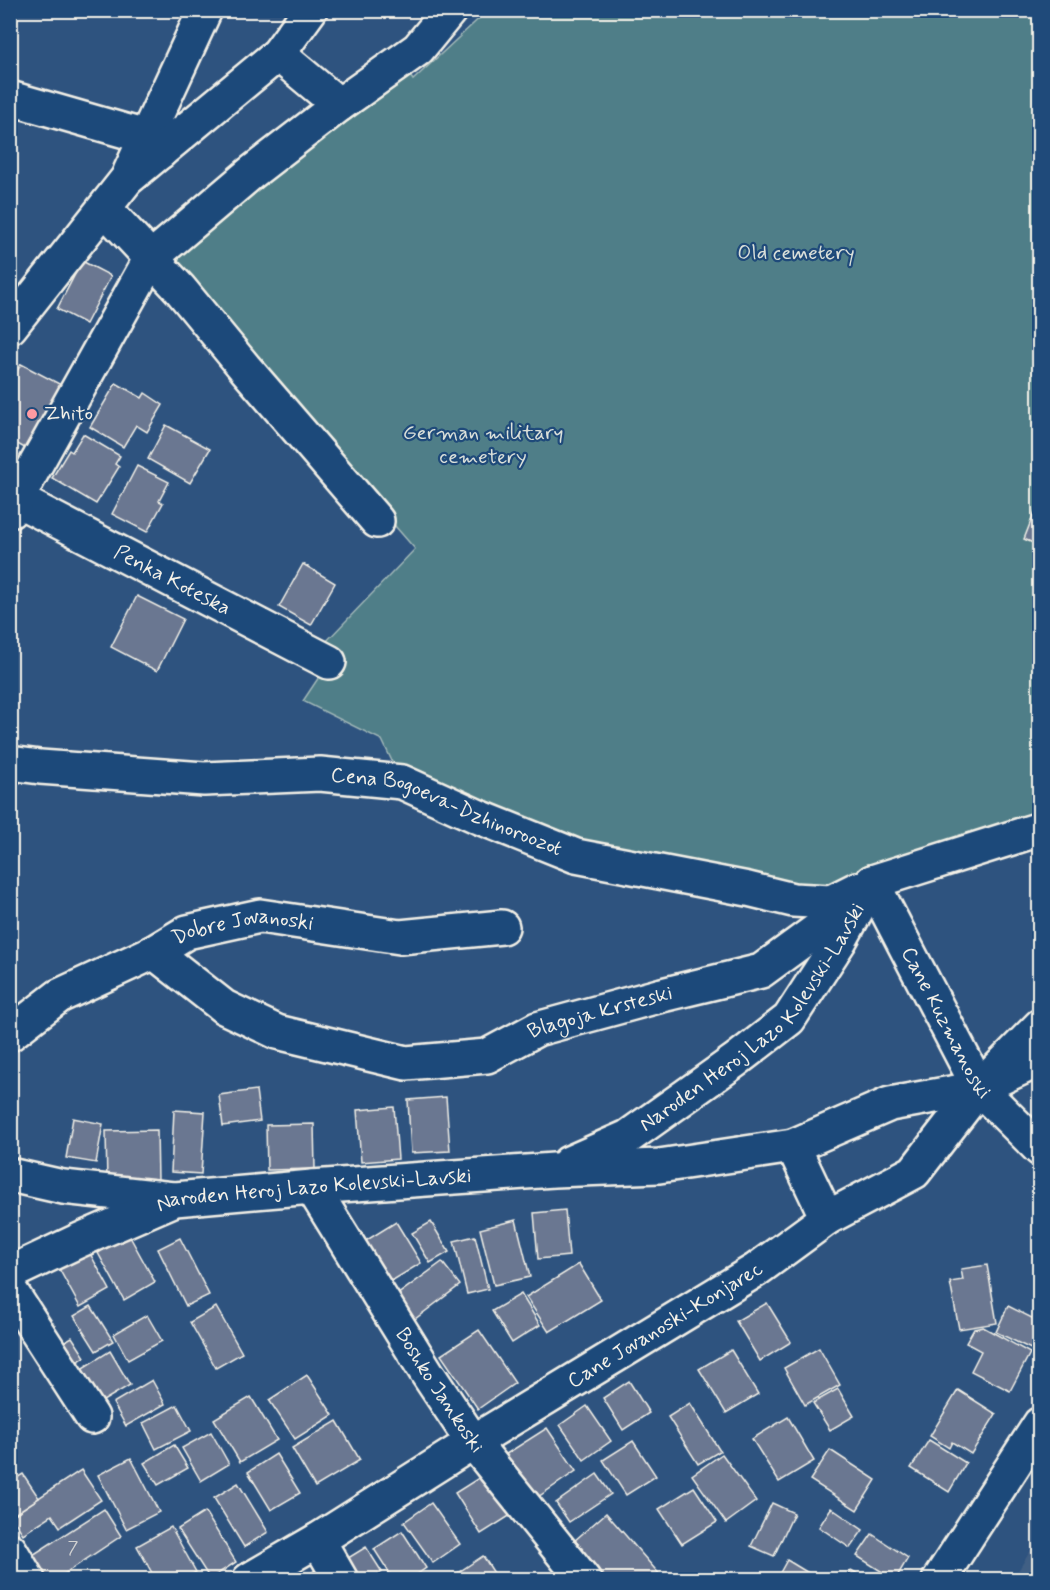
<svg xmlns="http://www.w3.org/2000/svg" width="1050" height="1590" viewBox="0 0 1050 1590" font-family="Mynerve,sans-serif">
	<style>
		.built { fill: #405e84 }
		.green { fill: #4f7e88; stroke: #a2b8b8; stroke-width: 1.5 }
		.building { fill: #6b7791; stroke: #f4f1e8; stroke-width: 1.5 }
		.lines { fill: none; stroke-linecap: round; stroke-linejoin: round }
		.minor-casing { stroke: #f4f1e8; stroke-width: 38 }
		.minor { stroke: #1f4a7a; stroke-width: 33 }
		.poi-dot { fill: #ff9aa2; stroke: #1f4a7a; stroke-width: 2 }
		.labels { text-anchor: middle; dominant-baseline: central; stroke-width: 4.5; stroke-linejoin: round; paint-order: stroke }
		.number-label { font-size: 18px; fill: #d2d2d2 }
		.park-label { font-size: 21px; fill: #dbe0da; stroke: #1f4a7a }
		.poi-label { font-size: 21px; fill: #f4f1e8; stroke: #1f4a7a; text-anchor: start }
		.street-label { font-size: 21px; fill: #f4f1e8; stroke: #1f4a7a }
	</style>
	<rect width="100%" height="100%" fill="#2e537f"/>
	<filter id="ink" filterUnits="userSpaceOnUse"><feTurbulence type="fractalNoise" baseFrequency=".0167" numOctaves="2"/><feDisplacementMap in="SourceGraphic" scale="12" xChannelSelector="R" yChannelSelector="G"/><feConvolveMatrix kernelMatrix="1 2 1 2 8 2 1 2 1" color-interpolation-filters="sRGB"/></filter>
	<g filter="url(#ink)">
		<path class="built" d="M1039,1537V1579H1012H1013Z"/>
		<path class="green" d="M487,11H1039V829L831,902L676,875L402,782L382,740L303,701L329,662L320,648L415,549L162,258L406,70L413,80Z"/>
		<g class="building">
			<path d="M82,261L111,276L86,324L57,309Z"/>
			<path d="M21,364L67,388L34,453L10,440V384Z"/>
			<path d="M116,383L142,398L145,393L163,405L147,432L136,425L123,447L90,427Z"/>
			<path d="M166,425L210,449L190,483L148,459Z"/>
			<path d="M83,434L120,456L115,464L119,467L96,504L52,478L69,450L72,452Z"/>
			<path d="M137,466L169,482L159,501L163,503L147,532L112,514Z"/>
			<path d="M1037,506L1040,507V546L1024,539Z"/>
			<path d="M303,564L335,583L311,625L279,607Z"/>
			<path d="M137,596L183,619L157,671L111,647Z"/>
			<path d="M256,1090L260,1121L223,1126L219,1095Z"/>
			<path d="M446,1097L450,1151L411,1153L408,1100Z"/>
			<path d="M394,1107L398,1159L361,1162L357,1110Z"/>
			<path d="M174,1110L205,1112L201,1174L171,1172Z"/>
			<path d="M73,1118L103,1124L96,1163L66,1158Z"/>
			<path d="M314,1124L315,1169L267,1170L266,1125Z"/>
			<path d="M157,1130L158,1181L107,1183L106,1131Z"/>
			<path d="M565,1210L569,1256L538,1259L534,1213Z"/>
			<path d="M516,1220L530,1277L494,1285L480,1229Z"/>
			<path d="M396,1222L421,1263L380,1288L354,1248Z"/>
			<path d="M431,1222L449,1252L430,1263L412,1233Z"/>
			<path d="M129,1235L155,1282L124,1300L98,1253Z"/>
			<path d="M475,1236L488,1289L467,1294L454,1241Z"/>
			<path d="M180,1238L209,1295L186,1306L158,1249Z"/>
			<path d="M87,1248L110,1290L80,1307L57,1265Z"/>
			<path d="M442,1262L460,1285L415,1319L397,1295Z"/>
			<path d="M579,1264L601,1300L549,1332L526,1297Z"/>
			<path d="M987,1265L997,1323L959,1329L950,1282L963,1280L961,1269Z"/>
			<path d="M521,1294L540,1325L512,1343L492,1311Z"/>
			<path d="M767,1303L791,1342L760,1361L736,1321Z"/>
			<path d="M91,1306L113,1341L96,1351L74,1316Z"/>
			<path d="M1008,1306L1040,1322V1337L1033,1350L996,1332Z"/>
			<path d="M216,1307L242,1353L216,1368L190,1322Z"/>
			<path d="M147,1315L162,1341L128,1360L114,1334Z"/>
			<path d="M983,1327L1030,1353L1010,1391L971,1371L981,1351L966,1343L974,1329Z"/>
			<path d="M479,1330L515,1383L478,1409L441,1355Z"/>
			<path d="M72,1337L85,1357L66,1369L53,1348Z"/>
			<path d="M819,1348L840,1385L805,1405L784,1368Z"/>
			<path d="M731,1350L758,1394L726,1413L699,1369Z"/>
			<path d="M110,1351L130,1385L93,1407L73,1374Z"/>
			<path d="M307,1375L333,1415L295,1439L269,1400Z"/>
			<path d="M152,1380L165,1404L126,1426L113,1403Z"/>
			<path d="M629,1381L649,1413L623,1430L603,1398Z"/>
			<path d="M838,1389L854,1416L830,1430L813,1403Z"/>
			<path d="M958,1390L996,1414L971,1454L952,1442L949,1448L930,1436Z"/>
			<path d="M251,1397L277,1440L240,1462L214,1419Z"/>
			<path d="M690,1403L720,1451L698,1464L668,1417Z"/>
			<path d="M177,1405L191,1431L156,1449L143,1423Z"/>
			<path d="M587,1406L611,1441L584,1460L560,1425Z"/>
			<path d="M788,1417L814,1461L779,1482L752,1439Z"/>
			<path d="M337,1421L360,1460L315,1487L292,1448Z"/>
			<path d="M547,1428L576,1471L532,1501L503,1456Z"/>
			<path d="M211,1432L229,1464L201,1481L182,1448Z"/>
			<path d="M929,1440L966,1463L949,1492L911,1468Z"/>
			<path d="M633,1441L656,1476L626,1495L603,1460Z"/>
			<path d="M174,1445L188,1468L158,1485L144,1463Z"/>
			<path d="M830,1450L876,1480L857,1510L810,1480Z"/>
			<path d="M276,1454L300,1493L271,1510L248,1472Z"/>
			<path d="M722,1454L756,1501L726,1523L692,1475Z"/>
			<path d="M131,1458L159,1512L126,1529L98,1475Z"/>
			<path d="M81,1470L101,1500L60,1527L52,1515L23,1534L11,1516Z"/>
			<path d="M23,1474L39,1498L10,1517V1482Z"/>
			<path d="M485,1474L511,1515L481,1534L455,1493Z"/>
			<path d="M597,1474L611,1494L569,1522L556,1503Z"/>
			<path d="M238,1483L268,1532L244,1547L214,1498Z"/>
			<path d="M694,1487L717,1522L682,1544L659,1509Z"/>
			<path d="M431,1503L460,1544L433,1563L404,1522Z"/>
			<path d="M772,1503L794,1513L774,1556L751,1546Z"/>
			<path d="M831,1508L863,1530L850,1548L819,1527Z"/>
			<path d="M104,1509L121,1536L55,1580H38L25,1560Z"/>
			<path d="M205,1512L236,1562L210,1579L178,1529Z"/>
			<path d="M606,1513L661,1576L657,1580H607L574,1541Z"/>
			<path d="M171,1527L196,1572L183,1580H156L137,1546Z"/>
			<path d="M402,1531L426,1568L409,1580H394L374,1549Z"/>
			<path d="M872,1534L908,1558L895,1580L857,1556Z"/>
			<path d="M366,1547L382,1572L370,1580H350L340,1563Z"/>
			<path d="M483,1556L494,1573L484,1580H447Z"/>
			<path d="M787,1560L820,1580H776Z"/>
			<path d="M317,1569L323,1580H300Z"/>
			<path d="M851,1570L868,1580H845Z"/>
		</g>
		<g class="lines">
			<g class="minor-casing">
				<g id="minor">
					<path d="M278,54L339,105"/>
					<path d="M10,98L146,137L160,152"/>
					<path d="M130,172L205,10"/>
					<path d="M105,209L180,289L245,368L377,521"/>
					<path d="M10,327L127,179L278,54L310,10"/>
					<path id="s1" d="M10,496L329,662"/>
					<path d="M10,511L151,258L251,173L339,105L418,49L450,10"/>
					<path id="s2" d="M10,763L40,767L204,779L320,774L402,782L479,817L576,856L748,889L793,900L831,902L857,889"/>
					<path id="s3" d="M872,882L979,1088L1040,1149"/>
					<path id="s4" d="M154,952L224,1007L277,1032L406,1063L487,1056L537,1029L662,995L761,971L817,930L872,882L1040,829"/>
					<path id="s5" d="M10,1034L59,996L154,952L187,932L260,916L400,937L502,927"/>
					<path d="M793,1146L827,1218"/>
					<path id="s6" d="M569,1163L628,1137L736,1060L789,1019L839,942L861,902"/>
					<path d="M10,1175L63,1187L173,1199"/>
					<path id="s7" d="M312,1187L427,1373L473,1442L584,1580"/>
					<path id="s8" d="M10,1273L80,1240L175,1199L312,1187L554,1170L659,1166L793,1146L890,1104L979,1088L1040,1059"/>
					<path d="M10,1290L92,1417"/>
					<path d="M318,1540L341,1580"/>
					<path d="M10,1550L28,1580"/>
					<path id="s9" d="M249,1580L318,1540L473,1442L756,1270L827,1218L914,1172L979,1088L1040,1026"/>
					<path d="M939,1580L1040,1424"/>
				</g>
			</g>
			<use href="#minor" class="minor"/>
		</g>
	</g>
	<circle class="poi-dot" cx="32" cy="414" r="6"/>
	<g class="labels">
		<g class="number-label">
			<text x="73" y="1548">7</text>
		</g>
		<g class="park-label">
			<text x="796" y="253">Old cemetery</text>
			<text x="483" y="433">German military<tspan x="483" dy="24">cemetery</tspan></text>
		</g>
		<g class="poi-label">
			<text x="44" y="414">Zhito</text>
		</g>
		<g class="street-label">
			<text stroke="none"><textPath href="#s1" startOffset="183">Penka Koteska</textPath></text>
			<text stroke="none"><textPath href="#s2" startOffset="444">Cena Bogoeva-Dzhinoroozot</textPath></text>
			<text stroke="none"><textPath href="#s5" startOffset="262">Dobre Jovanoski</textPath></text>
			<text stroke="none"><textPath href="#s4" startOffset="484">Blagoja Krsteski</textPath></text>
			<text stroke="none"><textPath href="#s6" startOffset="240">Naroden Heroj Lazo Kolevski-Lavski</textPath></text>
			<text stroke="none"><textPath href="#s3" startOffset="159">Cane Kuzmanoski</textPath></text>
			<text stroke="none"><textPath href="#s8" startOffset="320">Naroden Heroj Lazo Kolevski-Lavski</textPath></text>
			<text stroke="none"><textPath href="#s9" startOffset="488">Cane Jovanoski-Konjarec</textPath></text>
			<text stroke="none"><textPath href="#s7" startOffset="240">Boshko Jankoski</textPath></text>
		</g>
	</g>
	<rect width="1050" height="1590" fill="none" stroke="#1f4a7a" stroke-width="36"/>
	<rect x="18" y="18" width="1014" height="1554" fill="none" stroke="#f4f1e8" stroke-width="2" filter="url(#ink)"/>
</svg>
